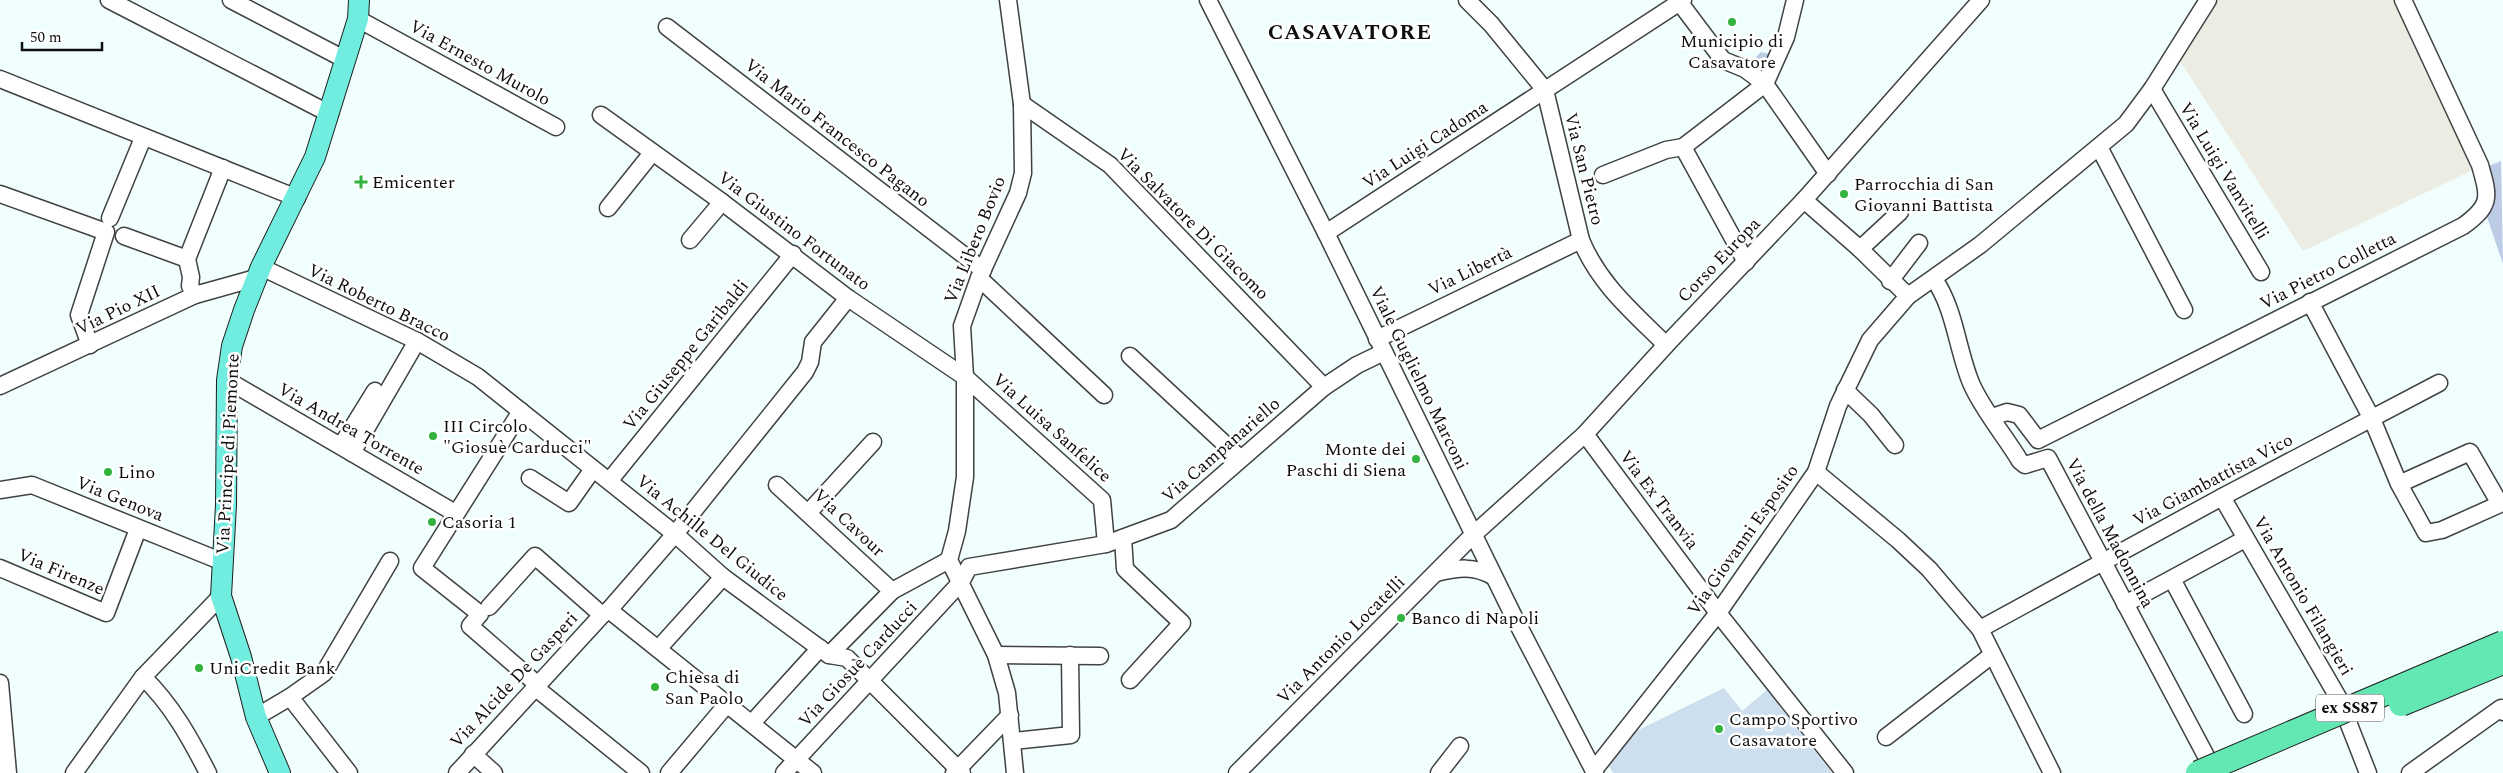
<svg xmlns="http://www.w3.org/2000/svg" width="2503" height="773" viewBox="0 0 2503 773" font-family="Spectral,serif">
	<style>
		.industrial { fill: #ecece3 }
		.green { fill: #bccce6 }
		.pitch { fill: #cddeee }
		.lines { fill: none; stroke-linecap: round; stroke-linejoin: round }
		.minor-casing { stroke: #414141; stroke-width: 19 }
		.major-casing { stroke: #1f1f1f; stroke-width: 22 }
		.minor { stroke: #fff; stroke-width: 16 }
		.major { stroke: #71ede0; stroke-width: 20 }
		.highway-bridge-casing { stroke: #1f1f1f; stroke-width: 26; stroke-linecap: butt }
		.highway-bridge { stroke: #64e8b3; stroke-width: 24 }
		.poi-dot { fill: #31b33d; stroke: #fff; stroke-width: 2 }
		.labels { text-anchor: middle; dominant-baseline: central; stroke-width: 5; stroke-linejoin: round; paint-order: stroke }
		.shield { fill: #fff; stroke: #565656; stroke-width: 1 }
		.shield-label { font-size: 16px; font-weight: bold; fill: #0e0e0e }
		.poi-label { font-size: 18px; fill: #0e0e0e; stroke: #fff; text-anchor: start }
		.street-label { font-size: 18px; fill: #0e0e0e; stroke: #fff }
		.district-label { font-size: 22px; font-weight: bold; letter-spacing: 1px; fill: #0e0e0e; stroke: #fff }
	</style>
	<rect width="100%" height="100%" fill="#f0fefd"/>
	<path class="industrial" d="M2219,0H2394L2475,169L2303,251L2180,61Z"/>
	<g class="green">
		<path d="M1761,52L1777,56L1767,79L1754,70L1751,62Z"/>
		<path d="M2501,161L2503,264L2486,214L2494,202L2486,167Z"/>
	</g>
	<path class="pitch" d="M1724,688L1742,711L1767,690L1832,773H1613L1608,764L1630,734Z"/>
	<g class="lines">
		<g class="minor-casing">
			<g id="minor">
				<path d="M109,0L330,114"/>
				<path d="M231,0L346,60"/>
				<path d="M1008,0L1022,104L1023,173L1018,193L979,278L962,326L965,377V477L957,531L949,560L996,655L1007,693L1015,773"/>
				<path d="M1208,0L1326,233L1513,615L1595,773"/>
				<path d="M1467,0L1491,24L1545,90L1581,240C1599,284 1633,312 1666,345"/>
				<path d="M1680,3L1723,60L1745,69L1765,84L1828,174"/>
				<path d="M358,19L556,127"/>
				<path d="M667,27L983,270"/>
				<path d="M0,79L297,198"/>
				<path d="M2152,89L2261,272"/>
				<path d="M1022,104L1110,165L1324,387"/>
				<path d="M601,115L722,202L848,298L965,377L1102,500L1106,544"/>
				<path d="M1683,147L1746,262"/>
				<path d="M2099,147L2184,310"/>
				<path d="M1603,175L1666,150L1683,147L1765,84L1786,37L1795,0"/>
				<path d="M0,194L106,232L79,315L90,345"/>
				<path d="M1804,200L1860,249L1908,296"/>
				<path d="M608,208L652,153"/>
				<path d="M110,218L143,138"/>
				<path d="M1326,233L1683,0"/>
				<path d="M124,236L187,259"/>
				<path d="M690,240L722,202"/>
				<path d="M1860,249L1900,212"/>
				<path d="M261,267L417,341L478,377L675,534L723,577L829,655L847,658L962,773"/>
				<path d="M979,278L1104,395"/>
				<path d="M1934,279C1955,309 1957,349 1971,383C1982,409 2005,436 2020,461L2025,465L2048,458L2215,773"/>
				<path d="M1890,281L1919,243"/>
				<path d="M195,295L190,286L191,277L187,259L223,168"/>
				<path d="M2310,302L2372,419L2399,484L2426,533L2442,530L2500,504L2470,452L2399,484"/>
				<path d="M1377,339L1581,240"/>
				<path d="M1130,356L1240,458"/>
				<path d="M227,380L455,513"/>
				<path d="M0,386L195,295L256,278"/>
				<path d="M1845,390L1871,415L1895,445"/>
				<path d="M521,411L422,568L480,614L470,626L538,685"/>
				<path d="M1992,417L2007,412L2019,415L2038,440L2463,226C2492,205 2489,197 2480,165L2403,0"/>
				<path d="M1585,434L1718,613L1845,773"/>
				<path d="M341,446L375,391"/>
				<path d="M352,453L417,341"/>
				<path d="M1816,472L1898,540L1929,569L1980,629L2052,773"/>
				<path d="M530,478L569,503L593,469"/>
				<path d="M610,480L793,254"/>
				<path d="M777,485L892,591"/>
				<path d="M0,490L32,485L223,562"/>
				<path d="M2222,497L2339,699L2368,773"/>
				<path d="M809,512L873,442"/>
				<path d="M1123,538L1125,569L1182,623L1130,680"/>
				<path d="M0,568L106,613L138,529"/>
				<path d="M1436,573C1458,568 1474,565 1494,577"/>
				<path d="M2172,579L2244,714"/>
				<path d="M2125,604L2245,539"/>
				<path d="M489,607L535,556L602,615"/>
				<path d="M609,610L813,773"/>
				<path d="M1980,629L2222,497L2439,383"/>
				<path d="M658,649L723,577"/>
				<path d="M829,655L892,591L949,560"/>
				<path d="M996,655L1100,656"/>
				<path d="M143,677C172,705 190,738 208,773"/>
				<path d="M0,683L8,773"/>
				<path d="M536,688L641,773"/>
				<path d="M290,697L349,773"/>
				<path d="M256,717L290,697L324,673L390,561"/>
				<path d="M752,723L820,648"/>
				<path d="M1886,737L1992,655"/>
				<path d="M1013,741L1071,735L1070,655"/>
				<path d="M473,754L494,773"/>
				<path d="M1594,770L1718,613L1816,472L1838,406L1870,340L1908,296L1980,245L2126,124L2152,89L2208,0"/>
				<path d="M74,773L143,677L221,596"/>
				<path d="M457,773L602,615L609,610L675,534L805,372L810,362L813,342L848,298"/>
				<path d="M669,773L728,703"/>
				<path d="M784,773L961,582L969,567L1106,544L1171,520L1324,387L1357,365L1384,352"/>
				<path d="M954,773L1010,715"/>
				<path d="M1237,773L1473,535L1585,434L1666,345L1804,200L1981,0"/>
				<path d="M1439,773L1460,746"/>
				<path d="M2410,773L2501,708L2503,712"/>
			</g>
		</g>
		<g class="major-casing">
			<path id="major" d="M280,773L256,717L241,657L221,596L226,505L227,380L232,346L244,310L261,267L315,157L358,19L359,0"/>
		</g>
		<use href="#minor" class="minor"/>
		<use href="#major" class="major"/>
		<g class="highway-bridge-casing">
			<g id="highway-bridge">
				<path d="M2401,704L2503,662"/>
				<path d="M2198,773L2503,643"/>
			</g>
		</g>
		<use href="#highway-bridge" class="highway-bridge"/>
	</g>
	<g class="poi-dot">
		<circle cx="1732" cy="22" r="5"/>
		<path d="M358.5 174.5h5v5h5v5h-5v5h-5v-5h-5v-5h5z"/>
		<circle cx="1844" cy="194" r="5"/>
		<circle cx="433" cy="436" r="5"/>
		<circle cx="1416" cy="459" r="5"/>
		<circle cx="108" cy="472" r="5"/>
		<circle cx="432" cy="522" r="5"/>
		<circle cx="1401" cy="618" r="5"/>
		<circle cx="199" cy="668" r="5"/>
		<circle cx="655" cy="687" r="5"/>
		<circle cx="1719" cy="729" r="5"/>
	</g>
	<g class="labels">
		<rect class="shield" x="2316" y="694.5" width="68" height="27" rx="4"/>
		<g class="shield-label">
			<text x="2350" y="708">ex SS87</text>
		</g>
		<g class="poi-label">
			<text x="1732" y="41" text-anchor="middle">Municipio di<tspan x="1732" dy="21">Casavatore</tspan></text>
			<text x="372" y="182">Emicenter</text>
			<text x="1854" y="184">Parrocchia di San<tspan x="1854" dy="21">Giovanni Battista</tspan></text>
			<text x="443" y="426">III Circolo<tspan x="443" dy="21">"Giosuè Carducci"</tspan></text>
			<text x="1406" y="449" text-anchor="end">Monte dei<tspan x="1406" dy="21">Paschi di Siena</tspan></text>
			<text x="118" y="472">Lino</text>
			<text x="442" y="522">Casoria 1</text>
			<text x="1411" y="618">Banco di Napoli</text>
			<text x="209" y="668">UniCredit Bank</text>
			<text x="665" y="677">Chiesa di<tspan x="665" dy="21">San Paolo</tspan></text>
			<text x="1729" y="719">Campo Sportivo<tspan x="1729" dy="21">Casavatore</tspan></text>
		</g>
		<g class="street-label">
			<text transform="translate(480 63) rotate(29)">Via Ernesto Murolo</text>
			<text transform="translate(837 133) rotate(38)">Via Mario Francesco Pagano</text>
			<text transform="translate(1425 145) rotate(-33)">Via Luigi Cadoma</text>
			<text transform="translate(1584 169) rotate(76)">Via San Pietro</text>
			<text transform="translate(2224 171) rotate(59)">Via Luigi Vanvitelli</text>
			<text transform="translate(1193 224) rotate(45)">Via Salvatore Di Giacomo</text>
			<text transform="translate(794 231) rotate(37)">Via Giustino Fortunato</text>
			<text transform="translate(975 240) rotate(-68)">Via Libero Bovio</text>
			<text transform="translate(1719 260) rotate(-46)">Corso Europa</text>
			<text transform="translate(1470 271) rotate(-26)">Via Libertà</text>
			<text transform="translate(2328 271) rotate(-27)">Via Pietro Colletta</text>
			<text transform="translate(379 303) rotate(26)">Via Roberto Bracco</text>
			<text transform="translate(118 310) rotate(-26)">Via Pio XII</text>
			<text transform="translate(686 355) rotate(-51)">Via Giuseppe Garibaldi</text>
			<text transform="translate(1419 378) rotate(64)">Viale Guglielmo Marconi</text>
			<text transform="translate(1052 428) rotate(42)">Via Luisa Sanfelice</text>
			<text transform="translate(351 429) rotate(30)">Via Andrea Torrente</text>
			<text transform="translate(1221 450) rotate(-41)">Via Campanariello</text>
			<text transform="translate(228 454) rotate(-87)">Via Principe di Piemonte</text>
			<text transform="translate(2213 480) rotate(-28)">Via Giambattista Vico</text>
			<text transform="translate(120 499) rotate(22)">Via Genova</text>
			<text transform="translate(1659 500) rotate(53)">Via Ex Tranvia</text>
			<text transform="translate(849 523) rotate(43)">Via Cavour</text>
			<text transform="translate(2110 533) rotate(62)">Via della Madonnina</text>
			<text transform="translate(712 538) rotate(39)">Via Achille Del Giudice</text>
			<text transform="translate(1743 540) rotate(-55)">Via Giovanni Esposito</text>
			<text transform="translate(61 572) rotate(23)">Via Firenze</text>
			<text transform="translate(2303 596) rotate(60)">Via Antonio Filangieri</text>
			<text transform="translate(1341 640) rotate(-45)">Via Antonio Locatelli</text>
			<text transform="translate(858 664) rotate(-47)">Via Giosuè Carducci</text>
			<text transform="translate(514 680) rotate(-47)">Via Alcide De Gasperi</text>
		</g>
		<g class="district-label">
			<text x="1350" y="32">CASAVATORE</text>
		</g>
	</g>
	<path d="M22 42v8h80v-8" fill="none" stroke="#0e0e0e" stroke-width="2.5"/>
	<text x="30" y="42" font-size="15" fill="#0e0e0e" stroke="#ffffff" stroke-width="4" paint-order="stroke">50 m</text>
</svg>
